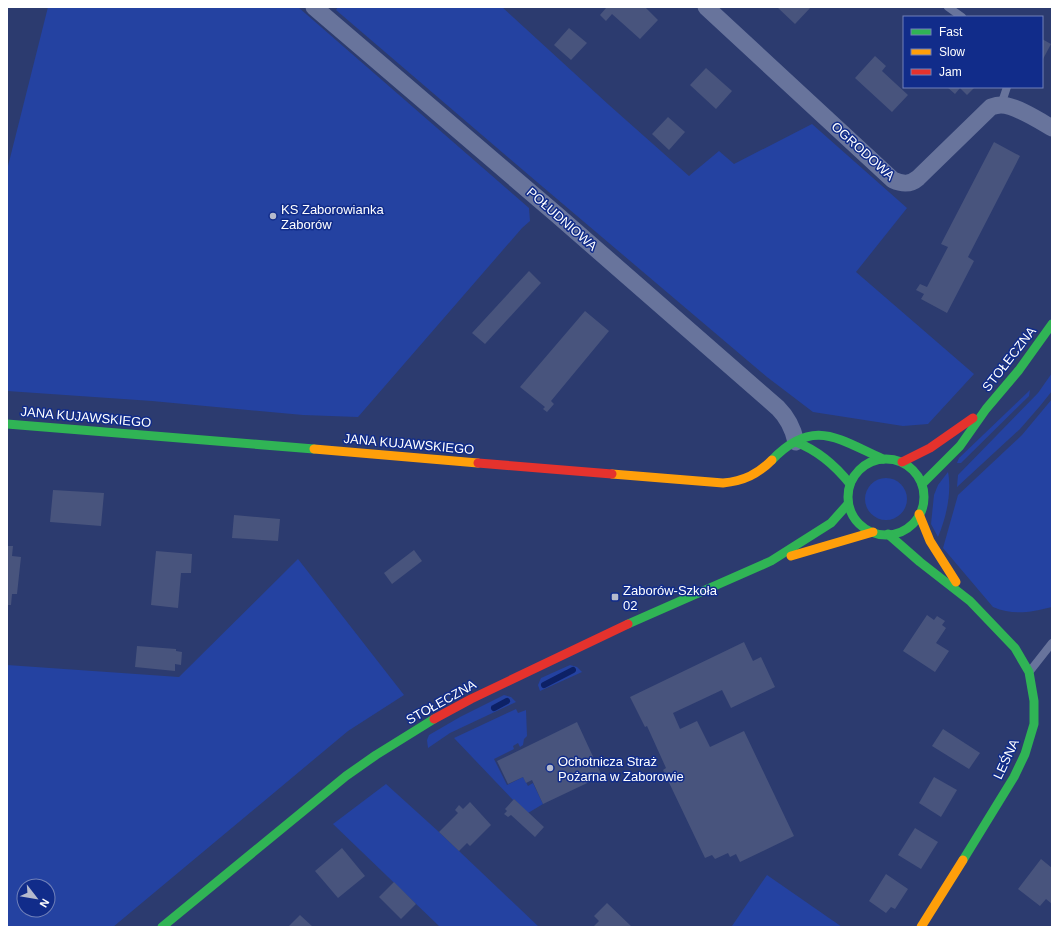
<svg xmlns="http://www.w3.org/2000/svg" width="1059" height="934" viewBox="0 0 1059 934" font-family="Helvetica,sans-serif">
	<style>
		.green { fill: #2442a1; fill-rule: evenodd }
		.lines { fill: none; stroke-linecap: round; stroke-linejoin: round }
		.stream { stroke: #0d2166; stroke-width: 6 }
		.building { fill: #48547d }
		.lane { stroke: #68749c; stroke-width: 8 }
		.street { stroke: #68749c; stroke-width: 17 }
		.fast { stroke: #30b455; stroke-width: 9 }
		.slow { stroke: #ff9f0a; stroke-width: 9 }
		.jam { stroke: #e5322d; stroke-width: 9 }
		.poi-dot { fill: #b5bacd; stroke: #112c8a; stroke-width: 1.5 }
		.labels { text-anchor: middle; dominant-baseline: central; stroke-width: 3; stroke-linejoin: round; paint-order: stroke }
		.street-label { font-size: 13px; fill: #fff; stroke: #112c8a }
		.poi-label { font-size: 13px; fill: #fff; stroke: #112c8a; text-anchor: start }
	</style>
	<rect width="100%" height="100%" fill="#2c3b6f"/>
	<g class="green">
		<path d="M48,7H298L529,208L530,221L522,228L358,417L303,415L152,401L7,391V170Z"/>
		<path d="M338,7H502L609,105L689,176L719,151L734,164L812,124L907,208L856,272L974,374L928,424L903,426L813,412L767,377L537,182L336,10Z"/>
		<path d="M1052,373V391L1040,406L1020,429L957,487L958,475L1038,393Z"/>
		<path d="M1030,390L1029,396L961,463H957L959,458Z"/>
		<path d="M1052,399V607C1031,612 1014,616 993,607L943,548L958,495L1022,435Z"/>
		<path d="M948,472C952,493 946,518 938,537L931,524L934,495L938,485Z"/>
		<circle cx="886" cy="499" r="21"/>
		<path d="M298,559L404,695L348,731L113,927H7V665L179,677ZM24,886H48V910H24Z"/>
		<path d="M570,665L577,667L582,672L540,691L538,685L541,678Z"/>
		<path d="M504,695L511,697L516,702L450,733L428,748L427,740L429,735L460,717Z"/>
		<path d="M516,709L518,713L526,710L527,736L524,739L523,745L520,747L518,743L513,746L514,749L494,759L507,785L523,777L528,786L533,783L543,804L528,813L514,799L513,800L454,738Z"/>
		<path d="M386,784L439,832L539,927H440L333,824Z"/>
		<path d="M767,875L842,927L732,926Z"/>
	</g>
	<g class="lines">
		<g class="stream">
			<path d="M544,685L573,670"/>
			<path d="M494,708L507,701"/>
		</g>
	</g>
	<g class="building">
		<path d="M605,7H645L658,20L640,39L612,14L606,21L600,15L606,8Z"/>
		<path d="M777,7H811L795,24Z"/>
		<path d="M569,28L587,43L571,60L554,45Z"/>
		<path d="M1042,39L1051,44L1042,61Z"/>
		<path d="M875,56L886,66L882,71L908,95L892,112L855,78Z"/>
		<path d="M706,68L732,91L716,109L690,85Z"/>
		<path d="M947,87H975L967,95L960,88L955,94Z"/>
		<path d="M668,117L685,132L669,150L652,134Z"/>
		<path d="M994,142L1020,156L968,257L974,261L947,313L921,299L924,294L916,290L920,284L927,287L948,247L941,244Z"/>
		<path d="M529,271L541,283L485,344L472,333Z"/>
		<path d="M585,311L609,331L551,401L554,404L547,412L543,409L545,407L520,387Z"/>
		<path d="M53,490L104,493L101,526L50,522Z"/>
		<path d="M234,515L280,519L278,541L232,538Z"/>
		<path d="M7,546H13L12,556L21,557L17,594H12L11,605H7Z"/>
		<path d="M414,550L422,561L392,584L384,573Z"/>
		<path d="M156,551L192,554L191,573H181L178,608L151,605Z"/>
		<path d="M927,615L934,620L937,616L945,621L942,625L946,628L936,643L949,651L935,672L903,651Z"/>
		<path d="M744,642L753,661L761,657L775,687L731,708L722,690L673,713L680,729L697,721L710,747L744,731L794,836L740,862L736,854L730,857L728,853L715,859L712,855L705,858L663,770L666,768L647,726L645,727L630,697Z"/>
		<path d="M137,646L176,649V651L182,652L181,665L175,664V671L135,667Z"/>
		<path d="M577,722L602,776L543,804L532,780L526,783L523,777L508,784L497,761Z"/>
		<path d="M943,729L980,753L969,769L932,746Z"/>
		<path d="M934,777L957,790L941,817L919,803Z"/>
		<path d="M514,799L544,827L535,837L511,815L508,817L504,814L507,811L505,809Z"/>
		<path d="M470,802L491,825L470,846L467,843L459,851L439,832L458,813L455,810L459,805L463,809Z"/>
		<path d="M915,828L938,842L921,869L898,855Z"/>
		<path d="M342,848L365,876L338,898L315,871Z"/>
		<path d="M1041,859L1052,868V904L1046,899L1040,906L1018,889Z"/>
		<path d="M886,874L908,889L895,909L891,907L886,913L869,901Z"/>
		<path d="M394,882L416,904L401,919L379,897Z"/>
		<path d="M607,903L632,927H593L599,921L594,916Z"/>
		<path d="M300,915L313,927H288Z"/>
	</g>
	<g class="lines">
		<g class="lane">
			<path d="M948,7L962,17"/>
			<path d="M1001,105L1007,87"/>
			<path d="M1030,671L1052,643"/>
		</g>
		<g class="street">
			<path d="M314,7L556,214L778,408C788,418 793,428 796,442"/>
			<path d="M706,7L893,180C902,184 910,185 918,178L991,107C994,106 998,105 1001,105C1015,105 1040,121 1052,128"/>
		</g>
		<g class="fast">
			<path d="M7,424L314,449"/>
			<path d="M796,442C819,451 835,465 850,484"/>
			<circle cx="886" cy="497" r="38"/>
			<path d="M772,460C813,417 838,439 883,459"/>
			<path d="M922,484L960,446L986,409L1019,370L1052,324"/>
			<path d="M888,534L920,562L970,601L1015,648L1029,672L1034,701V724L1025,754L1014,777L963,860"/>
			<path d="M628,624L771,561L831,523L848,504"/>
			<path d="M162,927L346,776L376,755L434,719"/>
		</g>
		<g class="slow">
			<path d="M314,449L478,463"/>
			<path d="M612,474L723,483C744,481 758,474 772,460"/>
			<path d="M919,514L930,541L956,582"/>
			<path d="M791,556L873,532"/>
			<path d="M921,927L963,860"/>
		</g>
		<g class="jam">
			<path d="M902,462L930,448L973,418"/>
			<path d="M478,463L612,474"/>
			<path d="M434,719L471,699L628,624"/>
		</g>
	</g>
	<g class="poi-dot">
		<circle cx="273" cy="216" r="4"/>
		<rect x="611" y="593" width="8" height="8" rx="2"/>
		<circle cx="550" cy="768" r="4"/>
	</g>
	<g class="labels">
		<g class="street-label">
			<text transform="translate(863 151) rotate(42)">OGRODOWA</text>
			<text transform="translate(562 219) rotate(41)">POŁUDNIOWA</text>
			<text transform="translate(1009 359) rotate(-52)">STOŁECZNA</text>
			<text transform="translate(86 417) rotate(5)">JANA KUJAWSKIEGO</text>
			<text transform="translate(409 444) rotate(5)">JANA KUJAWSKIEGO</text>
			<text transform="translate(441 702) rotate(-29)">STOŁECZNA</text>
			<text transform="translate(1006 759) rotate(-65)">LEŚNA</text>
		</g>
		<g class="poi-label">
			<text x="281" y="209">KS Zaborowianka<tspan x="281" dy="15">Zaborów</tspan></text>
			<text x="623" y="590">Zaborów-Szkoła<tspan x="623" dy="15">02</tspan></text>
			<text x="558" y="761">Ochotnicza Straż<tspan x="558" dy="15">Pożarna w Zaborowie</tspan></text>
		</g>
	</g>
	<rect width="1059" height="934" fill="none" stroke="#ffffff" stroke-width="16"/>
	<rect x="903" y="16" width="140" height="72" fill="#112c8a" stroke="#7080b9"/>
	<rect x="911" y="29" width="20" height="6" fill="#30b455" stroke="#7080b9"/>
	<text x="939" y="36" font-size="12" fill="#ffffff">Fast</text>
	<rect x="911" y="49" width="20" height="6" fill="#ff9f0a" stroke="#7080b9"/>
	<text x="939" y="56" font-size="12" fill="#ffffff">Slow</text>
	<rect x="911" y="69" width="20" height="6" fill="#e5322d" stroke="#7080b9"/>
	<text x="939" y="76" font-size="12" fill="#ffffff">Jam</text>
	<g transform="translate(36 898) rotate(121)"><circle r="19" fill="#112c8a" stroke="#7080b9"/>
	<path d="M0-3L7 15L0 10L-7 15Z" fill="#b5bacd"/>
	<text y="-6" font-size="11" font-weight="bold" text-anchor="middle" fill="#ffffff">N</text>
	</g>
</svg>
